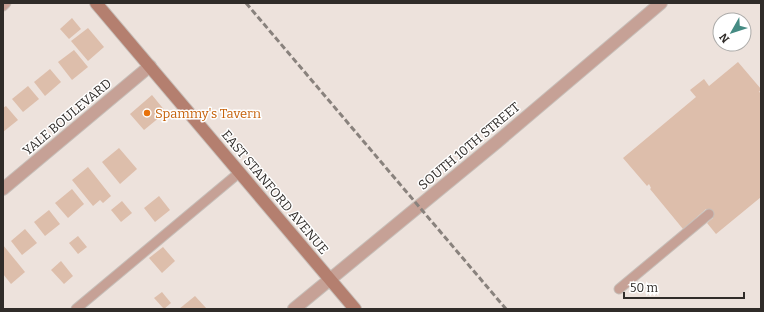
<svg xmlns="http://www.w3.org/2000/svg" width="764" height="312" viewBox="0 0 764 312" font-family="Bitter,serif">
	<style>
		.building { fill: #ddbeab }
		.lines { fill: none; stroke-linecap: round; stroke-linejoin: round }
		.lane-casing { stroke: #c7beb8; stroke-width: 11 }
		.street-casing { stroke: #c7beb8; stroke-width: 14 }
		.secondary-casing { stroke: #c7beb8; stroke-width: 14 }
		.lane { stroke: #c6a196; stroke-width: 9 }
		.street { stroke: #c6a196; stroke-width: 12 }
		.secondary { stroke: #b47f6f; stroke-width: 12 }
		.rail { stroke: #89827d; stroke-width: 3; stroke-dasharray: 6 3; stroke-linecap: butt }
		.food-dot { fill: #e8710a; stroke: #fff; stroke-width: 1.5 }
		.labels { text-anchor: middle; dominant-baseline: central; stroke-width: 3; stroke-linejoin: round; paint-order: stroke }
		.food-label { font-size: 13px; fill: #c56008; stroke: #fff; text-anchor: start }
		.street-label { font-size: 13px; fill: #302c29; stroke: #fff }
	</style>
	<rect width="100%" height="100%" fill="#ede2dc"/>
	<g class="building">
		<path d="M72,18L81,29L69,39L60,29Z"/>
		<path d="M88,28L104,47L88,61L71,41Z"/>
		<path d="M74,50L88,67L72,80L58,62Z"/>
		<path d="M738,62L761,89L759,92L761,93V197L716,234L707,223L713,218L706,209L683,229L650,189L651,188L649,184L647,186L623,158L696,97L690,90L704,79L709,86Z"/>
		<path d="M50,69L61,82L45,96L34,82Z"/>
		<path d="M28,86L39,99L23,112L12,99Z"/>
		<path d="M152,95L166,112L144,130L130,114Z"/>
		<path d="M6,106L18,120L3,132V108Z"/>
		<path d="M119,148L137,169L120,184L102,162Z"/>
		<path d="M88,167L111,196L103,203L100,200L93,206L72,180Z"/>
		<path d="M72,189L84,204L68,218L55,203Z"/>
		<path d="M159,196L170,210L155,222L144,208Z"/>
		<path d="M122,201L132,213L121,222L111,210Z"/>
		<path d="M49,210L60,224L45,236L34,222Z"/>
		<path d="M25,229L37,243L22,255L11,241Z"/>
		<path d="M78,236L87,247L78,254L69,243Z"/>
		<path d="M3,245L25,272L11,284L3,274Z"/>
		<path d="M163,247L175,261L162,273L149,258Z"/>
		<path d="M61,261L73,276L64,284L51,270Z"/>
		<path d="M162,292L171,303L164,309L154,298Z"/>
		<path d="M195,296L207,309H179Z"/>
	</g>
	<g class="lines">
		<g class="lane-casing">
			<g id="lane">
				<path d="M3,6L6,3"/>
				<path d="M619,289L709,214"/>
				<path d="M76,309L240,172"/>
			</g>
		</g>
		<g class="street-casing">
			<g id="street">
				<path d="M3,189L150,66"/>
				<path d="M294,309L497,142L661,3"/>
			</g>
		</g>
		<g class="secondary-casing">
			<path id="secondary" d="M96,3L355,309"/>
		</g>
		<use href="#lane" class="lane"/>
		<use href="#street" class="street"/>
		<use href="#secondary" class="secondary"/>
		<path class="rail" d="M246,3L506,309"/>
	</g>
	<circle class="food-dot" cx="147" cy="113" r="4"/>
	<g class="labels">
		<g class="food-label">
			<text x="155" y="113">Spammy's Tavern</text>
		</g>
		<g class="street-label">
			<text transform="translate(67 117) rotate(-40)">YALE BOULEVARD</text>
			<text transform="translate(469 146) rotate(-40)">SOUTH 10TH STREET</text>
			<text transform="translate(275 192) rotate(50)">EAST STANFORD AVENUE</text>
		</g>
	</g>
	<rect width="764" height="312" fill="none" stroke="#302c29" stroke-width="8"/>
	<g transform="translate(732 32) rotate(231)"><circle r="19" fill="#ffffff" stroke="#acaba9"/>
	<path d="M0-3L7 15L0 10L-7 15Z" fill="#458b83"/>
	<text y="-6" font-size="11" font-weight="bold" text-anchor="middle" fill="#302c29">N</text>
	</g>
	<path d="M624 292v6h120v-6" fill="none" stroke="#302c29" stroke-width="2"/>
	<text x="630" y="292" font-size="12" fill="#302c29" stroke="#ffffff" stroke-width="3" paint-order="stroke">50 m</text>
</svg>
